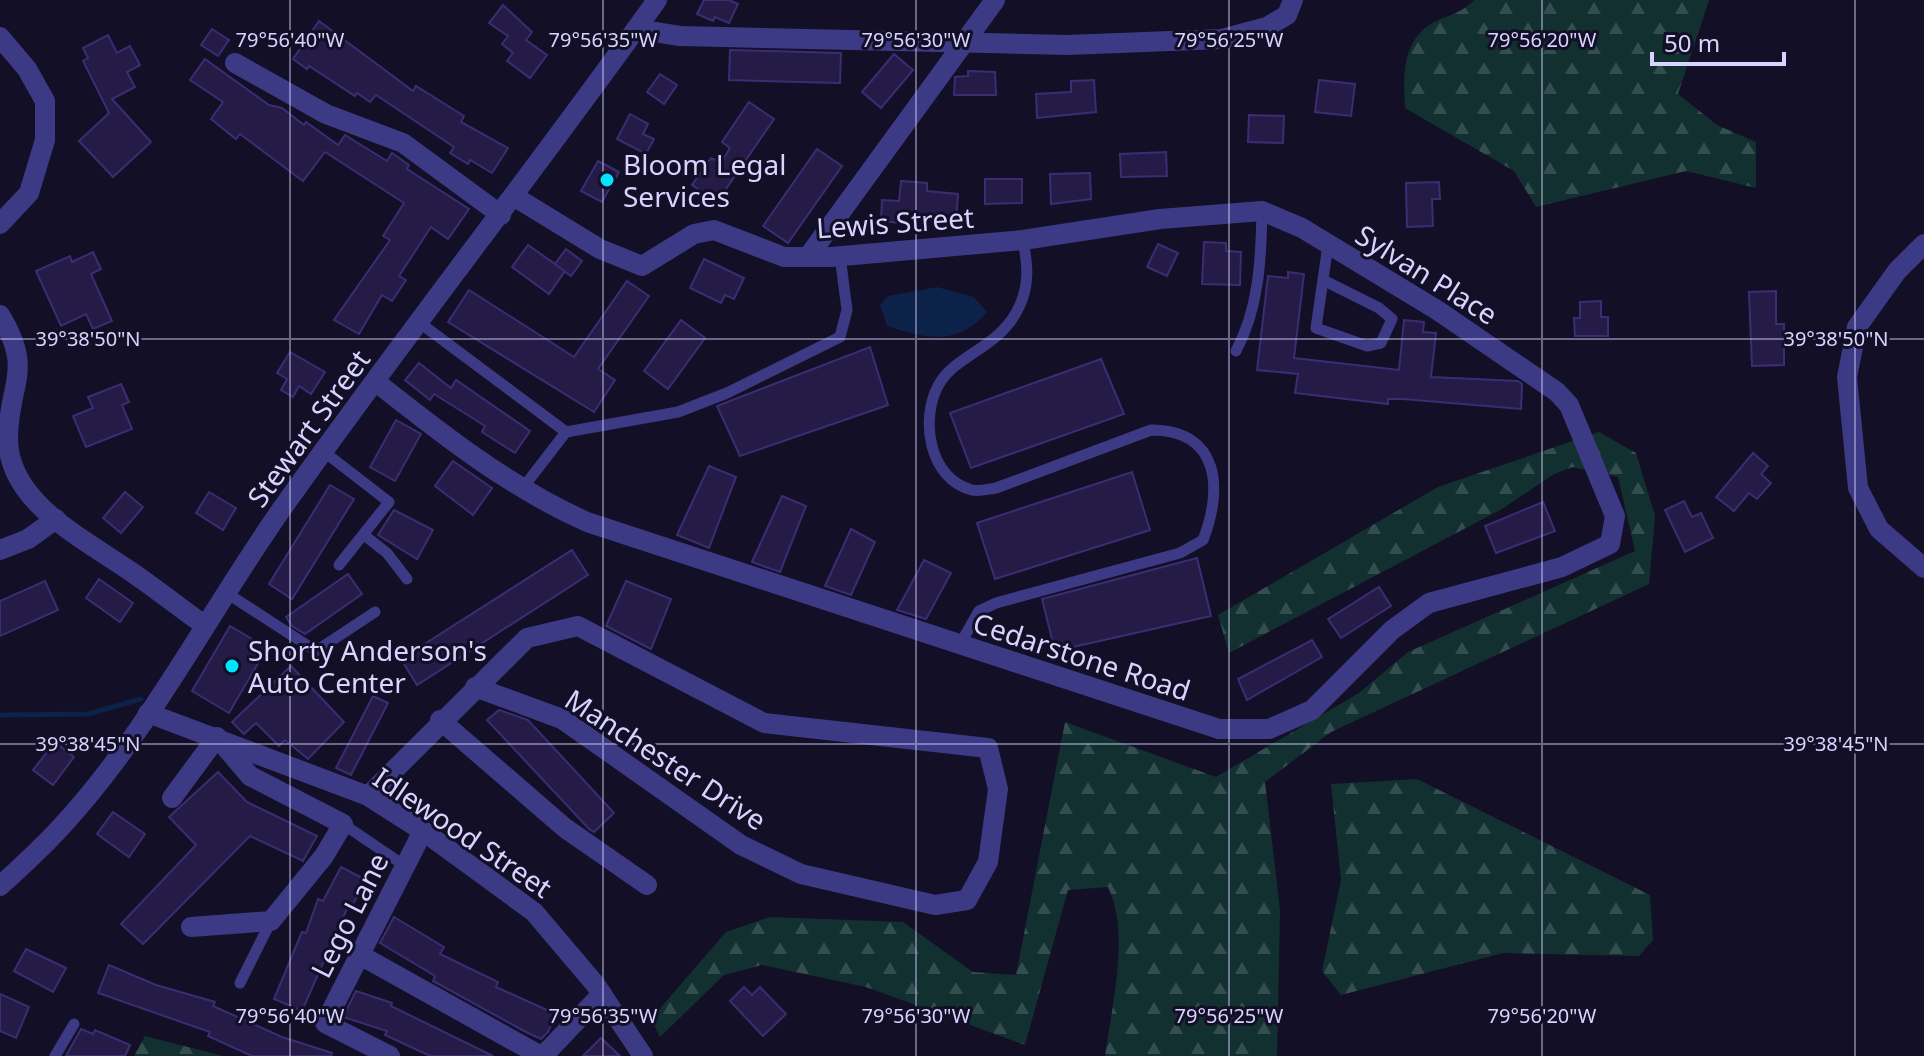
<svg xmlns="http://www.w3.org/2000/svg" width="1924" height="1056" viewBox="0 0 1924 1056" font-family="'Noto Sans',sans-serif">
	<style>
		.forest { fill: url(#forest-firs) }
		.water { fill: #0c2248 }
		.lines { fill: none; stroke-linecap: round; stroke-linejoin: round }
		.stream { stroke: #0c2248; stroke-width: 5 }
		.building { fill: #241b47; stroke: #3b2d73; stroke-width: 2 }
		.service { stroke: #3d3a85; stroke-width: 11 }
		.minor { stroke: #3d3a85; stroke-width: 20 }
		.tertiary { stroke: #3d3a85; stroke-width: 20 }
		.ticks { fill: none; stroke: #d9d4ff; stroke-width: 2; stroke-opacity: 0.45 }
		.poi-dot { fill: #00e5ff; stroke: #130f26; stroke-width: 3 }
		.labels { text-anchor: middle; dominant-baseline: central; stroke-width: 6; stroke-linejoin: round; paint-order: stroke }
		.poi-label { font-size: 28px; fill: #d9d4ff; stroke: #130f26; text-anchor: start }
		.street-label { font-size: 28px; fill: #d9d4ff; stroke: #130f26 }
		.ticks-label { font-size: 20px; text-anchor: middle; fill: #d9d4ff; stroke: #130f26; stroke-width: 6; stroke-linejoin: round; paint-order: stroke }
	</style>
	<defs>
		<pattern id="forest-firs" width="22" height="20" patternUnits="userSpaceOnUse" patternTransform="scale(2)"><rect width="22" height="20" fill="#12302f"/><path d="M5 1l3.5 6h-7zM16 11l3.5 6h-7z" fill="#344d4e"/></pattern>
	</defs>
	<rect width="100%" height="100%" fill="#130f26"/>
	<g class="forest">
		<path d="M1474,0H1709L1678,94L1717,125L1756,142V188L1686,171L1536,207L1514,171L1405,108C1404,80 1401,50 1424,29C1439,16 1460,16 1474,0Z"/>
		<path d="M1599,432L1636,453L1655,516L1649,584L1331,732L1265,782L1280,910L1277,1056H1105C1112,1007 1130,932 1108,887L1068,890L1025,1045L866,987L762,965L724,975L660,1037L651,1019L726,932L770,917L903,922L973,972L1016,975L1065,722L1216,777L1359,693L1408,652L1635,551L1618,477L1573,467L1554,474L1502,509L1229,653L1218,615L1438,487Z"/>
		<path d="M1417,779L1650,895L1653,940L1639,956L1503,953L1341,995L1322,971L1341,880L1331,784Z"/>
		<path d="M145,1036L223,1056H134Z"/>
	</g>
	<path class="water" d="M937,287L974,297L987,312C958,346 926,339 887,326L880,305L888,296Z"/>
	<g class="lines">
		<path class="stream" d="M0,715L88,714L141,699"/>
	</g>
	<g class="building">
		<path d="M704,0H729L738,4L729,23L715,17L713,21L697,14Z"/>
		<path d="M503,5L532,32L526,40L547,55L530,78L507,61L513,53L502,44L508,36L489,23Z"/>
		<path d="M319,21L413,91L416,86L464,116L461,122L508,148L492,173L470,160L468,164L450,153L454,147L376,95L370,102L357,93L355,96L309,66L307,69L293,59Z"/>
		<path d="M212,29L229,40L218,56L201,45Z"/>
		<path d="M108,35L117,53L130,46L140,65L127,72L135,87L112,99L151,142L113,177L79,141L109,113L83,61L88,58L83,48Z"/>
		<path d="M730,50L841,53L840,83L729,80Z"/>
		<path d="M894,54L913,70L881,108L862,92Z"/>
		<path d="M205,59L269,105L282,108L304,125L306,122L338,145L345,135L387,161L392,153L409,165L407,169L469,209L448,239L431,227L399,276L406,280L392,301L382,295L359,334L334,320L390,240L383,236L404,203L325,152L303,181L240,134L236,139L211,119L223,102L190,80Z"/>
		<path d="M968,71L995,72L996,95H954L955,77L968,76Z"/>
		<path d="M660,74L677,85L664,104L647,92Z"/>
		<path d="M1094,80L1096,112L1037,118L1036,94L1071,92V81Z"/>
		<path d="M1319,80L1355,84L1351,116L1315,112Z"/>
		<path d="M749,102L774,119L717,202L692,185L711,158L721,163L730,148L722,142Z"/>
		<path d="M630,114L648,124L643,134L654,139L646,154L617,139Z"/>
		<path d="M1249,115L1284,116L1283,143L1248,142Z"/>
		<path d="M817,149L842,166L788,243L763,226Z"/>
		<path d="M1166,152L1167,176L1121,177L1120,154Z"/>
		<path d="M598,161L619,172L602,202L581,191Z"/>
		<path d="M1090,173L1091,199L1051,204L1050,174Z"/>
		<path d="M985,179H1022V203L985,204Z"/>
		<path d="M901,181L927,183V191L958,194L956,225L937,223L938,216L900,214L899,223L881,221L882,200L899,201Z"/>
		<path d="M1439,182L1440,199H1432L1433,226L1407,227L1406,183Z"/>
		<path d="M1204,242L1226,243V251L1241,252L1240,285L1202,284Z"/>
		<path d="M1158,244L1178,253L1167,276L1147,267Z"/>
		<path d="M528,245L565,271L549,294L512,267Z"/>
		<path d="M566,249L582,261L571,276L555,264Z"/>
		<path d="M93,252L101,269L91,274L112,321L93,329L86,314L61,326L36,271L70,256L72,262Z"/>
		<path d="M704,259L744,278L734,299L725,295L721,303L690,288Z"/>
		<path d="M1288,272L1304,274L1294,358L1399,370L1404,320L1424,322L1423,332L1436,333L1431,377L1518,381L1522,384L1521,409L1403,399H1388V404L1295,393L1298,374L1257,370L1268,276L1288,278Z"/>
		<path d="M627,281L649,296L598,369L615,380L594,412L448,322L469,290L574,357Z"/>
		<path d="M1776,291V324H1784V365L1752,366L1749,292Z"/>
		<path d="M1601,301V317H1608V336H1575L1574,318H1580V302Z"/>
		<path d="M681,320L705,338L668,389L644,371Z"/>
		<path d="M870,347L888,405L740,456L717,406Z"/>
		<path d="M290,352L325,372L311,394L299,386L293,397L281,390L287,379L277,373Z"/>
		<path d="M1101,359L1124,414L971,468L950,413Z"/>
		<path d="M419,363L451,388L456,380L530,431L515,453L482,432L485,426L434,394L430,400L405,380Z"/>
		<path d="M121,384L129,402L122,405L132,429L86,447L73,416L93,408L88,397Z"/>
		<path d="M396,420L421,434L395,481L370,467Z"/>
		<path d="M1753,453L1768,466L1761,474L1771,483L1757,499L1749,493L1734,511L1716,497Z"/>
		<path d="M453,461L492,488L473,515L435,486Z"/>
		<path d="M709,466L736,477L709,548L677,535Z"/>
		<path d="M1132,472L1150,530L995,579L977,523Z"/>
		<path d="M330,485L354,499L292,599L269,584Z"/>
		<path d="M125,492L143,507L121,533L103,518Z"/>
		<path d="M209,492L236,508L223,530L196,513Z"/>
		<path d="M782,496L806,506L780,572L752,562Z"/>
		<path d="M1684,501L1692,517L1701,513L1713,538L1685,552L1665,510Z"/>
		<path d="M1543,502L1555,531L1496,553L1485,526Z"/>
		<path d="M394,510L433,530L417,559L378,535Z"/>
		<path d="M851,529L875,542L851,595L825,586Z"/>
		<path d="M572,550L588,575L417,685L401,659Z"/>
		<path d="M1197,558L1211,616L1055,651L1042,599Z"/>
		<path d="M924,560L951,573L926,619L897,610Z"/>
		<path d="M348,574L362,594L305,634L292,626L286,617Z"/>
		<path d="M99,579L133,603L120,622L86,598Z"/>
		<path d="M45,581L58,610L0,636V601Z"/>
		<path d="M626,581L671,599L651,649L606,626Z"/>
		<path d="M1379,587L1391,606L1341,638L1328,619Z"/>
		<path d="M230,626L267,648L229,713L192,691Z"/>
		<path d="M1312,640L1322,657L1247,700L1238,679Z"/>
		<path d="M291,666L344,722L308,759L285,740L279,746L256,723L244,734L232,722Z"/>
		<path d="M373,696L388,703L351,775L336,768Z"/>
		<path d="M499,710L528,720L614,813L594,832L589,829L487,720Z"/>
		<path d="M55,742L74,757L53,785L33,770Z"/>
		<path d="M218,772L247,802L317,836L303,861L250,836L143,944L121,924L196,845L169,817Z"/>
		<path d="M113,812L145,834L129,857L97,834Z"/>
		<path d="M341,867L366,880L352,906L349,904L302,1011L274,999L302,932L306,933L318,899L323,901Z"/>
		<path d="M394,917L444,947L440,954L498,982L496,987L556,1014L548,1032L541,1039L524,1031L433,981L435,976L380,943Z"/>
		<path d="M26,949L66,968L53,992L14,971Z"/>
		<path d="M109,965L156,985L215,1002L213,1006L282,1037L332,1053L331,1056H252L208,1036L210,1032L98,993Z"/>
		<path d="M744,987L752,995L760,987L786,1014L763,1036L730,1001Z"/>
		<path d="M356,991L392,1003L391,1006L493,1056H430L385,1035L387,1031L343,1017Z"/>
		<path d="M0,994L29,1007L16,1038L0,1031Z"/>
		<path d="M81,1029L93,1034L95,1030L130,1045L125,1056H66Z"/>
		<path d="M601,1038L620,1056H583Z"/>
	</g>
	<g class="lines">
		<g class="service">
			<path d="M1323,280L1379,308L1392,319L1381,343L1367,346L1316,328L1328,245"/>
			<path d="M420,323L566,432L522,489"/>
			<path d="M1236,351C1259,308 1261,260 1262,211"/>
			<path d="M566,432L678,412L727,393L840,337L847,310L840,256"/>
			<path d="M323,451L389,502L339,565"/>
			<path d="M364,535L387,553L407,579"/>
			<path d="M225,592L316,651L375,612"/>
			<path d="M959,646L979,611L996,603L1180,553L1203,540C1223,489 1220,430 1151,430L996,488C988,489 979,492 972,490C929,479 920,420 938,386C953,356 997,349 1017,311C1030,287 1028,266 1023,240"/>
			<path d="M343,824L405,866"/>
			<path d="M240,983L271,921"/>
			<path d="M55,1056L74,1024"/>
		</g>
		<g class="minor">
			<path d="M636,29L680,36L1067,45L1222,39L1267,27L1287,15L1293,0"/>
			<path d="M0,37L27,69L45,101V140L29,193L0,224"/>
			<path d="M235,63L326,114L403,143L501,215"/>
			<path d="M1924,244L1897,271L1857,327L1847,377L1858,488L1879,529L1924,568"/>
			<path d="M808,257L995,0"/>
			<path d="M0,315C34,371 9,382 8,437C7,502 84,539 130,571C155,588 179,607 204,625"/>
			<path d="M376,382C443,435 509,487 587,522L1219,729H1269L1312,710L1392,630L1429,603L1562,567L1610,544L1615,516L1569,405L1557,392L1437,310L1302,228L1262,211L1160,219L1023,240L831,257H784L714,230L694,234L642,266L600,249L515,197"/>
			<path d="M0,550L28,539L56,519"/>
			<path d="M148,713L368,796L423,831L534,912L595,984L643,1056"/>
			<path d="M440,720L565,828L647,885"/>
			<path d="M368,796L527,638L578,626L764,723L988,748L998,789L988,862L967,900L935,905L801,874L741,845L562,719L475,687"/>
			<path d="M172,798L217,737L250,776L343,824L324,856L271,921L191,927"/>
			<path d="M360,955L541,1056"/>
			<path d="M390,1056L325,1023L423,831"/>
			<path d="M543,1056L602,994"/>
		</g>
		<path class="tertiary" d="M0,886C21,867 42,848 61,827C148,733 208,614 281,510C403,338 534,172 657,0"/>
	</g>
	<path class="ticks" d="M290,0V1056M603,0V1056M916,0V1056M1229,0V1056M1542,0V1056M1855,0V1056M0,339H1924M0,744H1924"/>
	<g class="poi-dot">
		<circle cx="607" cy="180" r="8"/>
		<circle cx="232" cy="666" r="8"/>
	</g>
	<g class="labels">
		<g class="poi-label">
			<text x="623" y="164">Bloom Legal<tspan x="623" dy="32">Services</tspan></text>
			<text x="248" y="650">Shorty Anderson's<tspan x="248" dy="32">Auto Center</tspan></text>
		</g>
		<g class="street-label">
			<text transform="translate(895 222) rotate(-4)">Lewis Street</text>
			<text transform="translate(1427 274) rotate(32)">Sylvan Place</text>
			<text transform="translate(308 428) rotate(-54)">Stewart Street</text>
			<text transform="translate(1082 656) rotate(18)">Cedarstone Road</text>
			<text transform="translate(666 759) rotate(33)">Manchester Drive</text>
			<text transform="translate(463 832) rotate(34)">Idlewood Street</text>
			<text transform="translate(349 915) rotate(-63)">Lego Lane</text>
		</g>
	</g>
	<g class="ticks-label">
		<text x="290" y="47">79°56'40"W</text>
		<text x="603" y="47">79°56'35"W</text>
		<text x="916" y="47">79°56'30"W</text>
		<text x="1229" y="47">79°56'25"W</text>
		<text x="1542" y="47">79°56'20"W</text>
		<text x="88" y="346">39°38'50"N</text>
		<text x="1836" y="346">39°38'50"N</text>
		<text x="88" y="751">39°38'45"N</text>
		<text x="1836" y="751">39°38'45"N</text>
		<text x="290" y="1023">79°56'40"W</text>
		<text x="603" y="1023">79°56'35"W</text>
		<text x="916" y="1023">79°56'30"W</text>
		<text x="1229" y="1023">79°56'25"W</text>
		<text x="1542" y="1023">79°56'20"W</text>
	</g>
	<path d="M1652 52v12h132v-12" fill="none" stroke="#d9d4ff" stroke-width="4"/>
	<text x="1664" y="52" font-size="24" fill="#d9d4ff" stroke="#130f26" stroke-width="6" paint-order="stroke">50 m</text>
</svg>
